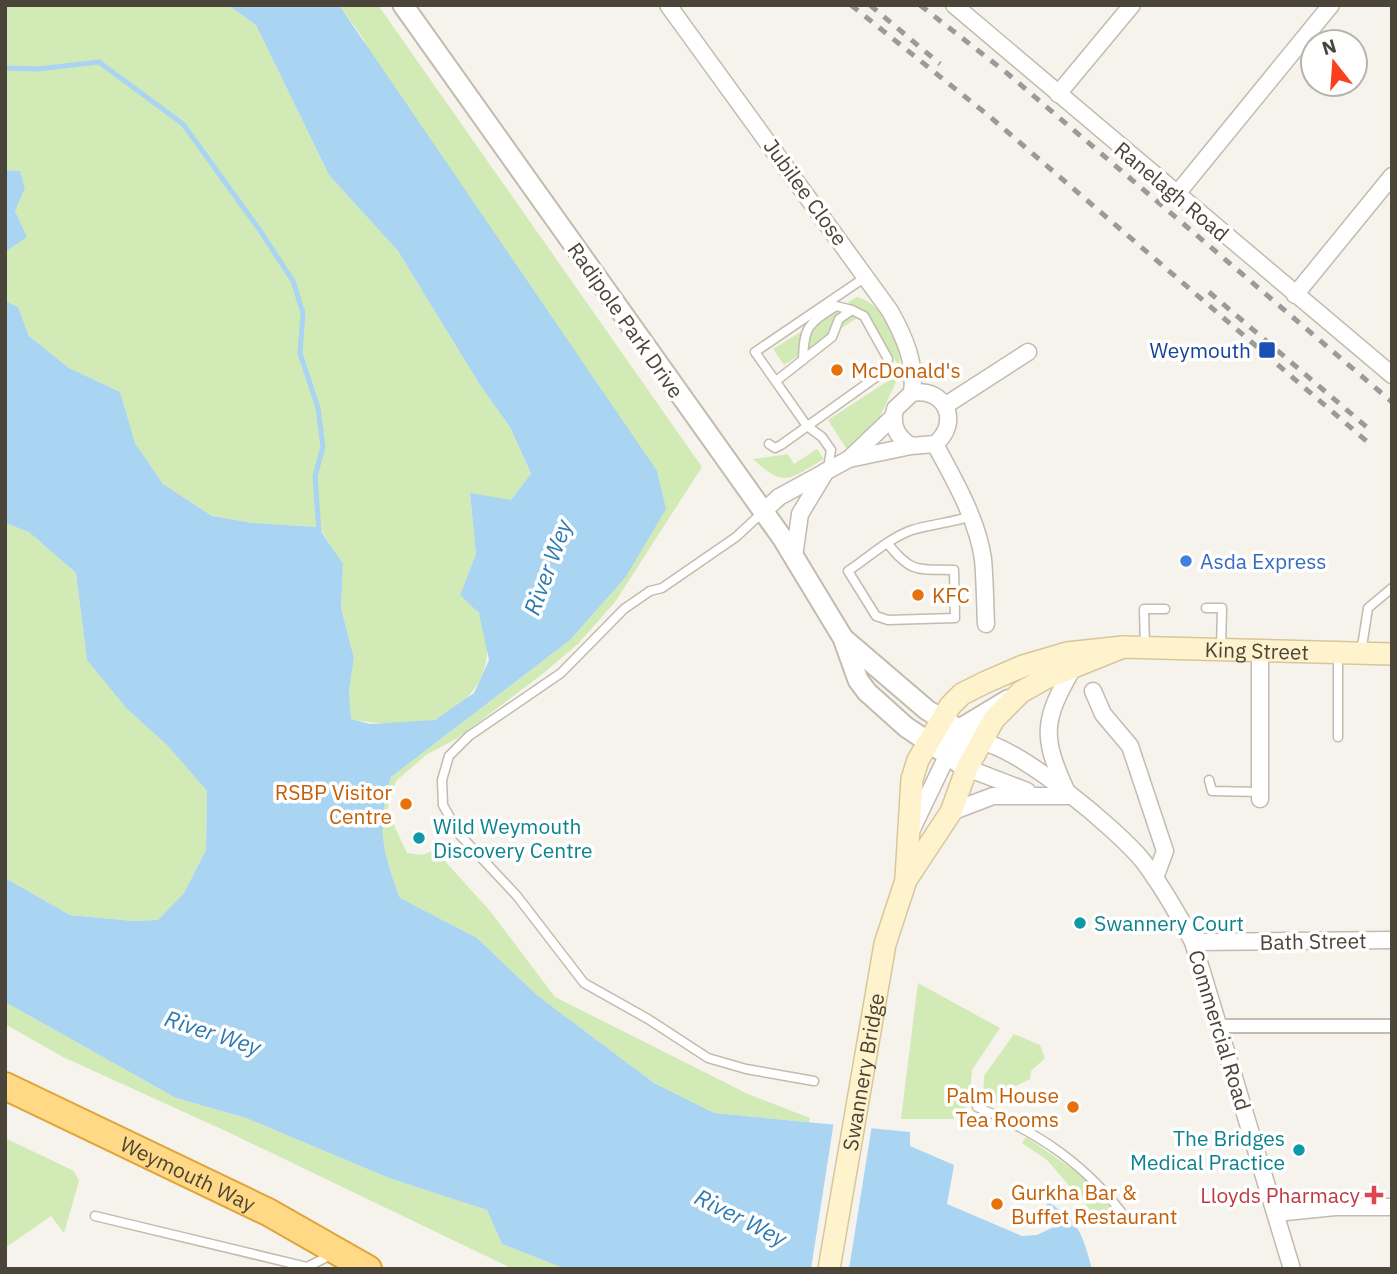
<svg xmlns="http://www.w3.org/2000/svg" width="1397" height="1274" viewBox="0 0 1397 1274" font-family="'IBM Plex Sans',sans-serif">
	<style>
		.green { fill: #d2eab5 }
		.water { fill: #a9d4f2 }
		.pier { fill: #f6f3ec }
		.lines { fill: none; stroke-linecap: round; stroke-linejoin: round }
		.stream { stroke: #a9d4f2; stroke-width: 5 }
		.service-casing { stroke: #c2bbae; stroke-width: 11 }
		.pedestrian-casing { stroke: #c2bbae; stroke-width: 16 }
		.minor-casing { stroke: #c2bbae; stroke-width: 19 }
		.tertiary-casing { stroke: #c2bbae; stroke-width: 23 }
		.secondary-casing { stroke: #d6c79b; stroke-width: 24 }
		.trunk-casing { stroke: #e0a43c; stroke-width: 30 }
		.service { stroke: #fff; stroke-width: 8 }
		.pedestrian { stroke: #fff; stroke-width: 12 }
		.minor { stroke: #fff; stroke-width: 16 }
		.tertiary { stroke: #fff; stroke-width: 19 }
		.secondary { stroke: #fff3cd; stroke-width: 21 }
		.trunk { stroke: #ffd985; stroke-width: 26 }
		.rail { stroke: #9a9a9a; stroke-width: 5; stroke-dasharray: 9 9; stroke-linecap: butt }
		.transit-dot { fill: #1a4fb4; stroke: #fff; stroke-width: 2.5 }
		.food-dot { fill: #e8710a; stroke: #fff; stroke-width: 2.5 }
		.shop-dot { fill: #3f7fe0; stroke: #fff; stroke-width: 2.5 }
		.culture-dot { fill: #0f9aa8; stroke: #fff; stroke-width: 2.5 }
		.health-dot { fill: #e0444e; stroke: #fff; stroke-width: 2.5 }
		.labels { text-anchor: middle; dominant-baseline: central; stroke-width: 7; stroke-linejoin: round; paint-order: stroke }
		.street-label { font-size: 21px; fill: #4b4439; stroke: #fff }
		.transit-label { font-size: 21px; fill: #164399; stroke: #fff; text-anchor: end }
		.food-label { font-size: 21px; fill: #c56008; stroke: #fff; text-anchor: start }
		.shop-label { font-size: 21px; fill: #366cbe; stroke: #fff; text-anchor: start }
		.culture-label { font-size: 21px; fill: #0d838f; stroke: #fff; text-anchor: start }
		.health-label { font-size: 21px; fill: #be3a42; stroke: #fff; text-anchor: end }
		.water-label { font-size: 23px; font-style: italic; fill: #2e7ab2; stroke: #fff }
	</style>
	<rect width="100%" height="100%" fill="#f6f3ec"/>
	<g class="green">
		<path d="M5,5H228L256,25L329,175L398,251L480,385L510,427L531,475L511,500L470,494L476,554L460,595C466,601 476,608 479,614C500,658 479,701 436,719C420,726 368,724 351,719L349,690L354,658L341,608L343,565L319,527L253,523L212,516L163,484L135,443L120,392L69,368L29,336L18,307L5,301V252L27,237L15,211L25,188L20,171L5,170Z"/>
		<path d="M339,5H378L702,467L615,602L578,644L540,676L456,739L426,755L396,781L387,810L407,853L422,855L435,850L490,911L555,997L748,1094L810,1118L780,1269L807,1122L714,1113L654,1083L538,996L477,938L400,898C382,848 375,830 391,777L570,640L625,578L363,38Z"/>
		<path d="M857,297C881,302 905,343 899,367L875,327L866,319L857,318L784,365L773,349Z"/>
		<path d="M900,373L873,432L848,451L828,420Z"/>
		<path d="M817,449L824,459C789,479 785,489 753,459L788,454L794,464Z"/>
		<path d="M5,523L29,532L76,573L87,660L126,708L167,745L207,791L206,850L184,893L158,920L133,921L70,915L5,878Z"/>
		<path d="M918,983L1000,1028L972,1070L969,1105L953,1119H901Z"/>
		<path d="M5,1002L176,1098L246,1118L389,1178L487,1210L502,1244L566,1269H513L230,1133L63,1057L5,1024Z"/>
		<path d="M1014,1034L1040,1045L1045,1058L1031,1071L1030,1079L1005,1091L1010,1102L988,1103L983,1100L984,1076Z"/>
		<path d="M1026,1137L1091,1182L1118,1218L1093,1213L1047,1160L1022,1143Z"/>
		<path d="M5,1138L74,1171L79,1181L64,1233L51,1216L5,1248Z"/>
	</g>
	<g class="water">
		<path d="M228,5H339L657,471L666,509L625,578L570,640L391,777C376,828 382,849 400,898L477,938L538,996L654,1083L714,1113L910,1132V1146L954,1165L947,1204L1022,1236L1037,1235L1054,1227L1046,1201C1079,1220 1082,1233 1092,1269H566L502,1244L487,1210L389,1178L246,1118L176,1098L5,1002V878L70,915L133,921L158,920L184,893L206,850L207,791L167,745L126,708L87,660L76,573L29,532L5,523V301L18,307L29,336L69,368L120,392L135,443L163,484L212,516L253,523L318,527L343,564L341,608L354,658L349,690L351,719L370,724L435,720L474,693L489,660L479,613L460,595L476,554L470,493L511,500L531,474L510,427L480,385L398,251L329,175L256,25Z"/>
		<path d="M5,170L20,171L25,188L15,211L27,237L5,252Z"/>
	</g>
	<path class="pier" d="M834,1121L872,1125L849,1269H811Z"/>
	<g class="lines">
		<path class="stream" d="M5,68L38,69L99,62L183,124L261,232L293,281L303,313L300,353L318,408L323,447L315,476L319,533"/>
		<g class="service-casing">
			<g id="service">
				<path d="M803,360C804,326 808,324 836,306L852,310"/>
				<path d="M769,444L775,448L781,445L886,370L888,359L864,316L852,310L839,319L832,337L776,381"/>
				<path d="M828,468L831,450L822,437L807,426L755,352L867,276"/>
				<path d="M763,512L736,537L662,588L650,591L624,609L561,673L469,736L449,756L442,780L443,805L459,834L517,896L584,983L648,1019L708,1058L746,1069L814,1081"/>
				<path d="M888,544C912,574 918,569 954,570L955,618L888,620L876,616L848,571C868,558 889,538 912,530C931,524 951,523 971,516"/>
				<path d="M1206,608H1222L1221,648"/>
				<path d="M1145,647L1144,609H1165"/>
				<path d="M1361,653L1368,608L1392,588"/>
				<path d="M1338,655V737"/>
				<path d="M1209,780L1212,791L1260,792"/>
				<path d="M977,1107C1040,1133 1088,1166 1128,1221L1140,1222"/>
				<path d="M95,1216L307,1267L333,1254"/>
			</g>
		</g>
		<g class="pedestrian-casing">
			<path id="pedestrian" d="M1220,1026H1392"/>
		</g>
		<g class="minor-casing">
			<g id="minor">
				<path d="M668,5L890,311C905,338 916,363 912,393"/>
				<path d="M954,5L1392,375"/>
				<path d="M1058,94L1132,5"/>
				<path d="M1176,195L1331,5"/>
				<path d="M1295,295L1392,176"/>
				<path d="M946,405L1028,352"/>
				<path d="M935,444C954,480 977,518 983,559C985,581 985,603 986,624"/>
				<path d="M849,459L893,417"/>
				<path d="M763,512L779,497L849,459L911,446L935,444C961,423 946,387 912,393L895,409C891,426 897,437 911,446"/>
				<path d="M794,557L800,514L826,471"/>
				<path d="M1260,649V799"/>
				<path d="M1093,691L1103,714L1130,746L1165,851L1155,878"/>
				<path d="M967,768L1027,791"/>
				<path d="M1066,790C1041,736 1043,720 1073,668"/>
				<path d="M951,812L993,796H1068"/>
				<path d="M911,831L947,756C956,749 969,741 981,742C1019,747 1118,830 1143,861C1162,886 1178,914 1193,942L1292,1269"/>
				<path d="M1193,942L1392,940"/>
				<path d="M1276,1213L1335,1207H1392"/>
			</g>
		</g>
		<g class="tertiary-casing">
			<g id="tertiary">
				<path d="M403,5L783,539L843,638L858,680L867,692L906,727L967,768"/>
				<path d="M844,639L927,710L980,742"/>
				<path d="M950,735L1008,700"/>
			</g>
		</g>
		<g class="secondary-casing">
			<g id="secondary">
				<path id="s1" d="M906,878L912,779L918,760L950,706L962,694L986,682L1023,666L1067,653L1123,647L1392,654"/>
				<path id="s2" d="M829,1269L885,944L906,880L951,812L967,768L994,719L1021,692L1046,678L1123,647"/>
			</g>
		</g>
		<g class="trunk-casing">
			<g id="trunk">
				<path id="s3" d="M5,1086L268,1212L368,1269"/>
			</g>
		</g>
		<use href="#service" class="service"/>
		<use href="#pedestrian" class="pedestrian"/>
		<use href="#minor" class="minor"/>
		<use href="#tertiary" class="tertiary"/>
		<use href="#secondary" class="secondary"/>
		<use href="#trunk" class="trunk"/>
		<g class="rail">
			<path d="M851,5L989,116L1371,445"/>
			<path d="M870,5L940,64"/>
			<path d="M920,5L1008,74L1392,402"/>
			<path d="M1209,292L1369,429"/>
		</g>
	</g>
	<rect class="transit-dot" x="1258" y="341" width="18" height="18" rx="3.5"/>
	<g class="food-dot">
		<circle cx="837" cy="370" r="7"/>
		<circle cx="918" cy="595" r="7"/>
		<circle cx="406" cy="804" r="7"/>
		<circle cx="1073" cy="1107" r="7"/>
		<circle cx="997" cy="1204" r="7"/>
	</g>
	<circle class="shop-dot" cx="1186" cy="561" r="7"/>
	<g class="culture-dot">
		<circle cx="419" cy="838" r="7"/>
		<circle cx="1080" cy="923" r="7"/>
		<circle cx="1299" cy="1150" r="7"/>
	</g>
	<path class="health-dot" d="M1370.5 1184.5h7v7h7v7h-7v7h-7v-7h-7v-7h7z"/>
	<g class="labels">
		<g class="street-label">
			<text transform="translate(1172 191) rotate(40)">Ranelagh Road</text>
			<text transform="translate(806 192) rotate(54)">Jubilee Close</text>
			<text transform="translate(626 320) rotate(55)">Radipole Park Drive</text>
			<text stroke="none"><textPath href="#s1" startOffset="502">King Street</textPath></text>
			<text transform="translate(1313 941) rotate(-1)">Bath Street</text>
			<text transform="translate(1220 1030) rotate(73)">Commercial Road</text>
			<text stroke="none"><textPath href="#s2" startOffset="200">Swannery Bridge</textPath></text>
			<text stroke="none"><textPath href="#s3" startOffset="203">Weymouth Way</textPath></text>
		</g>
		<g class="transit-label">
			<text x="1251" y="350">Weymouth</text>
		</g>
		<g class="food-label">
			<text x="851" y="370">McDonald's</text>
			<text x="932" y="595">KFC</text>
			<text x="392" y="792" text-anchor="end">RSBP Visitor<tspan x="392" dy="24">Centre</tspan></text>
			<text x="1059" y="1095" text-anchor="end">Palm House<tspan x="1059" dy="24">Tea Rooms</tspan></text>
			<text x="1011" y="1192">Gurkha Bar &amp;<tspan x="1011" dy="24">Buffet Restaurant</tspan></text>
		</g>
		<g class="shop-label">
			<text x="1200" y="561">Asda Express</text>
		</g>
		<g class="culture-label">
			<text x="433" y="826">Wild Weymouth<tspan x="433" dy="24">Discovery Centre</tspan></text>
			<text x="1094" y="923">Swannery Court</text>
			<text x="1285" y="1138" text-anchor="end">The Bridges<tspan x="1285" dy="24">Medical Practice</tspan></text>
		</g>
		<g class="health-label">
			<text x="1360" y="1195">Lloyds Pharmacy</text>
		</g>
		<g class="water-label">
			<text transform="translate(547 567) rotate(-70)">River Wey</text>
			<text transform="translate(213 1032) rotate(18)">River Wey</text>
			<text transform="translate(741 1217) rotate(27)">River Wey</text>
		</g>
	</g>
	<rect width="1397" height="1274" fill="none" stroke="#4b4439" stroke-width="14"/>
	<g transform="translate(1334 63) rotate(343)"><circle r="33" fill="#ffffff" stroke="#b7b4b0" stroke-width="2"/>
	<path d="M0-5L12 26L0 18L-12 26Z" fill="#fc3f1d"/>
	<text y="-10" font-size="19" font-weight="bold" text-anchor="middle" fill="#4b4439">N</text>
	</g>
</svg>
